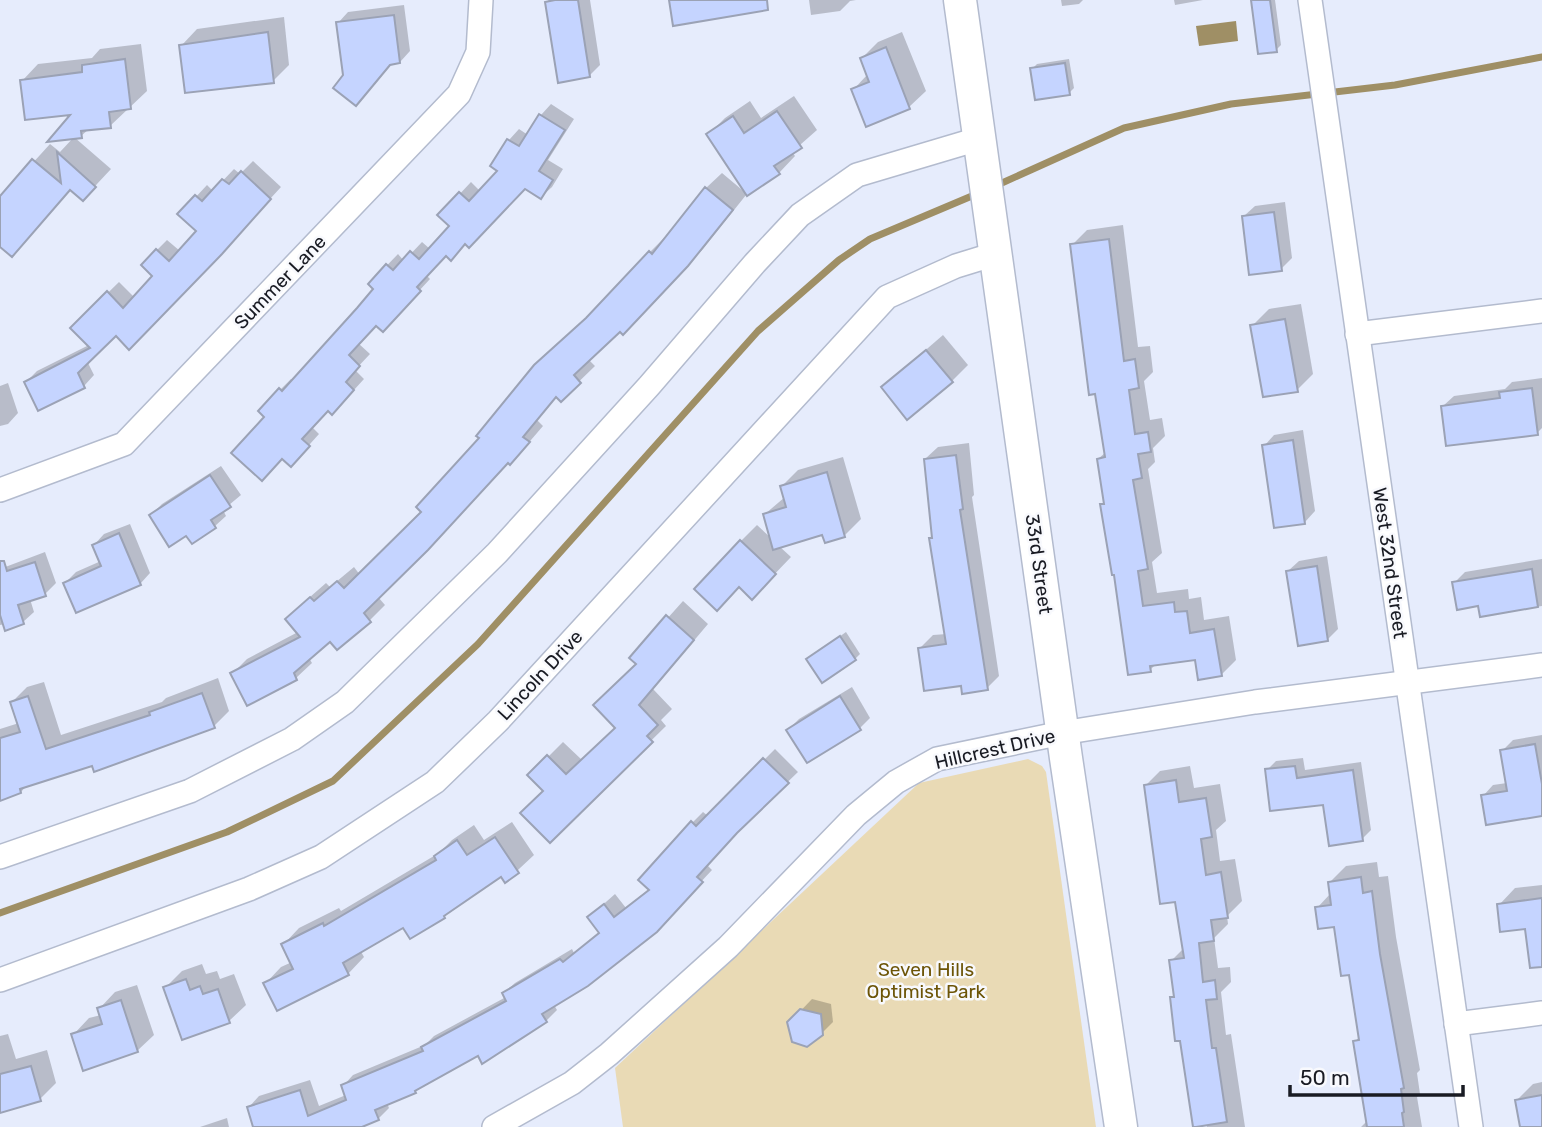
<svg xmlns="http://www.w3.org/2000/svg" width="1542" height="1127" viewBox="0 0 1542 1127" font-family="Rubik,sans-serif">
	<style>
		.green { fill: #e9dab5 }
		.water { fill: #9f8f65 }
		.shadow { fill: #0003 }
		.lines { fill: none; stroke-linecap: round; stroke-linejoin: round }
		.stream { stroke: #9f8f65; stroke-width: 7 }
		.building { fill: #c5d4ff; stroke: #9ba2b5; stroke-width: 2 }
		.street-casing { stroke: #b3bbce; stroke-width: 26 }
		.secondary-casing { stroke: #b3bbce; stroke-width: 35 }
		.street { stroke: #fff; stroke-width: 23 }
		.secondary { stroke: #fff; stroke-width: 32 }
		.labels { text-anchor: middle; dominant-baseline: central; stroke-width: 5; stroke-linejoin: round; paint-order: stroke }
		.street-label { font-size: 19px; fill: #191b23; stroke: #f8f9fd }
		.park-label { font-size: 19px; fill: #6c5406; stroke: #f8f9fd }
	</style>
	<rect width="100%" height="100%" fill="#e6ecfc"/>
	<path class="green" d="M1028,759L1042,766L1046,772L1096,1127H623L615,1068L919,783Z"/>
	<path class="water" d="M1236,21L1238,41L1199,46L1196,26Z"/>
	<g class="shadow">
		<path d="M549,0H590L600,65L590,75L546,2Z"/>
		<path d="M809,0H856L850,1L840,11L811,15Z"/>
		<path d="M1061,0H1083L1079,4L1062,6Z"/>
		<path d="M1174,0H1203L1175,5Z"/>
		<path d="M1252,0H1275L1281,45L1276,50Z"/>
		<path d="M404,5L410,51L400,62L392,63L356,104L345,76L338,23L348,12Z"/>
		<path d="M284,17L289,65L273,81L181,46L197,29Z"/>
		<path d="M902,32L926,91L909,107L853,90L868,74L862,58L878,42Z"/>
		<path d="M141,44L147,91L110,126L89,129L81,136L74,113L22,81L38,64L92,58L100,49Z"/>
		<path d="M1069,59L1074,88L1069,93L1032,69L1037,64Z"/>
		<path d="M794,96L817,130L792,152L795,156L779,173L746,195L703,249L638,317L620,329L588,359L595,366L561,399L557,396L537,420L543,426L525,447L510,463L509,461L378,597L385,605L370,620L337,648L330,640L309,658L312,663L296,678L247,704L232,674L247,659L298,632L287,619L302,604L326,583L330,587L354,567L360,575L423,512L597,309L650,252L665,237L667,238L706,188L722,173L747,194L709,134L725,118L750,101L761,118Z"/>
		<path d="M551,104L574,119L548,160L563,169L552,187L541,197L525,187L466,242L446,254L426,275L430,279L393,319L376,324L358,343L370,354L355,370L364,379L343,402L328,409L312,427L319,434L301,454L267,416L280,390L291,379L293,381L376,289L370,283L398,254L404,261L422,242L430,249L452,226L440,215L471,182L480,191L499,170L492,166L509,140L519,129L528,135L541,115Z"/>
		<path d="M74,137L111,169L83,199L71,189L12,255L0,244V199L50,144L60,152Z"/>
		<path d="M253,161L281,187L179,298L116,333L87,361L94,375L84,386L26,382L37,371L89,345L72,328L119,282L135,298L155,276L157,250L167,240L180,251L198,231L180,214L207,185L213,191L234,169L240,174Z"/>
		<path d="M1285,202L1292,258L1281,269L1244,216L1255,206Z"/>
		<path d="M1123,225L1138,347L1150,346L1153,372L1144,381L1150,420L1162,418L1165,436L1153,448L1155,462L1148,469L1162,553L1152,562L1157,593L1188,589L1189,599L1201,597L1204,620L1229,616L1236,660L1221,675L1196,658L1157,663L1150,670L1116,573L1102,505L1105,502L1098,459L1106,452L1072,245L1087,230Z"/>
		<path d="M1301,304L1313,374L1297,390L1252,326L1269,309Z"/>
		<path d="M943,335L968,365L952,381L883,387Z"/>
		<path d="M1542,378V428L1537,433L1443,406L1454,396L1505,389L1512,382Z"/>
		<path d="M8,383L18,413L8,424L0,426V386Z"/>
		<path d="M1303,430L1315,511L1305,522L1264,446L1274,435Z"/>
		<path d="M969,443L974,495L972,497L999,676L987,688L962,684L920,648L933,635L947,634L925,459L938,447Z"/>
		<path d="M843,457L861,519L845,535L824,533L779,546L791,557L768,581L741,541L757,525L772,539L765,514L785,497L782,486L798,470Z"/>
		<path d="M221,466L241,495L223,510L226,516L215,526L192,542L187,534L151,515L162,504Z"/>
		<path d="M130,524L150,573L140,584L65,583L76,572L101,561L94,545L104,534Z"/>
		<path d="M45,552L56,583L45,594L30,599L34,612L23,622L6,628L5,624L0,625V569Z"/>
		<path d="M1327,556L1338,629L1327,640L1288,571L1299,561Z"/>
		<path d="M1542,559V606L1481,615L1480,604L1454,583L1465,572Z"/>
		<path d="M683,601L708,624L653,689L672,709L661,720L666,726L550,840L545,791L530,775L563,742L582,760L617,727L638,664L632,658Z"/>
		<path d="M846,632L860,654L855,659H808Z"/>
		<path d="M218,678L229,711L214,726L28,784L21,792L0,799V729L19,723L12,702L27,687L44,682L61,735L162,702L166,698Z"/>
		<path d="M852,687L870,718L859,729L788,730L799,719Z"/>
		<path d="M1542,735V814L1483,796L1493,785L1507,783L1502,751L1513,740Z"/>
		<path d="M775,749L798,772L745,823L707,865L712,870L656,930L554,1005L557,1010L546,1021L479,1054L422,1085L415,1092L387,1103L389,1108L378,1119L358,1127H255L249,1107L259,1096L310,1080L319,1106L346,1095L343,1086L353,1075L425,1045L434,1036L506,997L504,993L515,983L572,949L574,953L601,932L589,917L615,894L626,908L650,888L692,823L703,812L708,816Z"/>
		<path d="M1303,758L1305,770L1361,762L1371,830L1362,839L1325,803L1267,770L1276,761Z"/>
		<path d="M1190,766L1194,788L1220,784L1226,821L1216,830L1220,861L1235,859L1242,901L1227,916L1228,924L1214,938L1218,968L1230,967L1231,982L1221,992L1226,1035L1231,1034L1245,1127H1207L1171,998L1175,994L1171,961L1184,948L1176,900L1145,786L1160,771Z"/>
		<path d="M512,822L534,855L506,881L502,875L444,916L403,925L360,950L364,957L348,974L265,984L281,967L292,962L283,945L299,928L339,908L341,911L439,853L452,840L474,825L484,840Z"/>
		<path d="M1377,862L1379,877L1388,876L1396,937L1420,1070L1417,1073L1420,1094L1417,1097L1422,1127H1361L1368,1120L1355,1042L1360,1036L1350,973L1336,925L1317,908L1331,893L1330,882L1346,866Z"/>
		<path d="M1542,885V958L1527,927L1499,905L1515,888Z"/>
		<path d="M202,964L206,974L217,971L220,979L234,974L246,1005L229,1021L165,988L182,971Z"/>
		<path d="M137,985L154,1035L137,1051L73,1035L89,1018L101,1015L99,1009L115,992Z"/>
		<path d="M812,999L831,1004L833,1022L822,1033L789,1023Z"/>
		<path d="M8,1034L16,1059L47,1050L56,1083L40,1099L0,1111V1036Z"/>
		<path d="M1542,1082V1127H1521L1517,1100L1533,1084Z"/>
		<path d="M227,1118L229,1127H200Z"/>
	</g>
	<g class="lines">
		<g class="stream">
			<path d="M993,187L1124,128L1231,104L1395,85L1542,57"/>
			<path d="M0,913L227,832L333,781L478,644L758,331L839,260L870,239L979,193"/>
		</g>
	</g>
	<g class="building">
		<path d="M555,0H578L590,77L558,83L545,2Z"/>
		<path d="M669,0H767L768,10L673,26Z"/>
		<path d="M1251,0H1270L1277,52L1258,54Z"/>
		<path d="M394,15L400,63L390,65L356,106L333,88L343,75L336,22Z"/>
		<path d="M268,32L274,83L185,93L179,45Z"/>
		<path d="M886,47L910,109L866,127L851,89L869,82L860,58Z"/>
		<path d="M125,59L131,109L109,112L111,128L81,131L82,138L47,142L70,115L25,120L20,80L82,72V65Z"/>
		<path d="M1065,63L1070,95L1035,100L1030,68Z"/>
		<path d="M777,111L802,148L774,166L780,174L747,196L706,134L733,116L744,133Z"/>
		<path d="M539,114L565,130L539,171L553,180L541,199L525,189L469,248L465,244L451,261L446,256L417,287L421,291L383,332L376,326L349,355L360,366L346,382L354,390L332,415L328,411L302,439L310,446L291,467L282,459L262,481L231,453L264,417L258,411L279,388L282,391L357,308L373,289L368,284L386,264L393,270L410,251L419,259L449,226L437,215L459,192L469,201L497,171L490,166L507,139L519,146Z"/>
		<path d="M57,152L96,187L83,201L70,190L12,257L0,247V196L32,159L61,183Z"/>
		<path d="M241,171L271,199L222,254L129,350L116,336L78,373L85,388L38,411L24,382L90,348L70,328L107,291L123,308L152,276L141,265L156,249L169,261L196,231L177,214L195,195L202,201L222,179L229,184Z"/>
		<path d="M705,187L733,210L688,266L623,335L620,332L574,375L581,383L561,402L556,397L523,437L530,442L510,465L508,463L428,550L364,613L371,622L337,650L330,642L294,673L297,680L247,706L230,673L300,637L285,619L310,597L314,601L337,581L344,588L421,512L416,507L479,438L476,436L534,365L586,318L649,251L652,254Z"/>
		<path d="M1274,212L1282,271L1249,275L1242,216Z"/>
		<path d="M1109,239L1124,361L1135,359L1139,388L1129,390L1135,434L1148,432L1151,452L1138,454L1142,478L1133,480L1148,569L1138,571L1143,606L1174,602L1175,612L1187,611L1190,633L1214,629L1222,676L1198,680L1195,660L1150,666L1151,672L1128,675L1114,575H1112L1100,504H1104L1097,459L1105,457L1095,394L1089,395L1070,244Z"/>
		<path d="M1285,319L1298,392L1263,397L1250,325Z"/>
		<path d="M926,350L953,382L907,420L881,387Z"/>
		<path d="M1532,388L1538,435L1446,446L1441,406L1500,398L1499,392Z"/>
		<path d="M1293,440L1305,524L1274,528L1262,445Z"/>
		<path d="M956,455L963,509L960,510L988,690L962,694L961,686L924,691L918,648L946,644L929,538H932L924,459Z"/>
		<path d="M827,472L845,537L825,543L822,535L773,550L763,514L786,507L780,486Z"/>
		<path d="M210,475L231,507L211,520L216,528L192,544L186,536L169,547L149,515Z"/>
		<path d="M119,533L141,585L76,613L63,583L101,566L92,545Z"/>
		<path d="M740,540L776,574L752,600L739,587L717,611L694,589Z"/>
		<path d="M0,561H4L7,571L35,562L46,596L18,605L24,624L5,631L0,615Z"/>
		<path d="M1317,566L1328,641L1298,646L1286,571Z"/>
		<path d="M1532,569L1538,607L1480,617L1478,606L1457,610L1452,582Z"/>
		<path d="M666,615L694,640L639,705L658,725L647,736L653,742L550,843L520,813L543,791L527,775L547,755L566,774L615,728L593,705L636,664L629,658Z"/>
		<path d="M840,636L856,660L822,683L806,659Z"/>
		<path d="M202,693L215,728L94,772L92,766L20,789L21,793L0,801V738L20,732L10,702L28,696L46,749L150,715L149,712Z"/>
		<path d="M840,696L861,730L807,763L786,730Z"/>
		<path d="M1535,744L1542,784V816L1486,825L1481,795L1507,791L1500,750Z"/>
		<path d="M763,758L789,783L737,833L697,877L703,882L657,932L588,986L542,1014L547,1022L482,1064L478,1056L415,1091L416,1093L375,1110L379,1120L362,1127H253L247,1107L300,1090L308,1116L346,1100L341,1085L423,1051L421,1047L506,1001L502,993L560,959L563,962L599,933L587,917L604,904L614,917L649,890L638,880L691,821L696,826Z"/>
		<path d="M1295,766L1297,778L1353,770L1363,841L1329,846L1323,805L1270,811L1265,769Z"/>
		<path d="M1176,780L1179,802L1206,798L1212,837L1201,839L1206,875L1221,872L1228,918L1211,920L1214,941L1199,943L1203,982L1215,980L1217,999L1206,1000L1212,1048H1216L1227,1122L1196,1127H1193L1180,1041H1175L1170,997H1174L1169,960L1184,958L1175,902L1160,904L1144,785Z"/>
		<path d="M495,837L519,873L505,883L501,877L444,916L445,918L410,939L403,928L343,963L349,975L277,1011L263,983L293,969L281,944L323,923L324,926L436,860L434,856L457,840L467,855Z"/>
		<path d="M1361,877L1363,893L1372,891L1380,954L1404,1088L1401,1089L1404,1112L1402,1113L1404,1127H1367L1353,1041L1359,1040L1349,975L1341,976L1334,927L1318,929L1315,907L1331,905L1328,882Z"/>
		<path d="M1542,898V967L1530,968L1525,929L1500,932L1497,904Z"/>
		<path d="M186,979L190,990L200,986L203,994L218,989L230,1023L182,1040L163,987Z"/>
		<path d="M121,1000L138,1052L83,1071L71,1034L102,1024L97,1008Z"/>
		<path d="M800,1009L821,1014L823,1035L807,1047L792,1042L787,1022Z"/>
		<path d="M31,1066L41,1101L0,1113V1074Z"/>
		<path d="M1542,1095V1127H1520L1515,1100Z"/>
	</g>
	<g class="lines">
		<g class="street-casing">
			<g id="street">
				<path d="M1310,0L1471,1127"/>
				<path d="M1357,334L1542,311"/>
				<path d="M0,490L124,444L459,94L478,52L481,0"/>
				<path d="M0,857L190,791L292,739L345,702L497,553L649,386L755,263L800,215L857,175L978,139"/>
				<path d="M0,980L249,889L321,857L435,782L498,721L887,297L956,266L995,254"/>
				<path d="M1456,1024L1542,1013"/>
				<path d="M494,1127L572,1083L609,1054L728,947L856,815L896,782L937,759L1062,733L1255,702L1542,665"/>
			</g>
		</g>
		<g class="secondary-casing">
			<path id="secondary" d="M960,0L1066,758L1121,1127"/>
		</g>
		<use href="#street" class="street"/>
		<use href="#secondary" class="secondary"/>
	</g>
	<g class="labels">
		<g class="street-label">
			<text transform="translate(280 282) rotate(-46)">Summer Lane</text>
			<text transform="translate(1390 563) rotate(82)">West 32nd Street</text>
			<text transform="translate(1039 564) rotate(82)">33rd Street</text>
			<text transform="translate(540 675) rotate(-47)">Lincoln Drive</text>
			<text transform="translate(995 749) rotate(-13)">Hillcrest Drive</text>
		</g>
		<g class="park-label">
			<text x="926" y="969">Seven Hills<tspan x="926" dy="22">Optimist Park</tspan></text>
		</g>
	</g>
	<path d="M1290 1085v10h173v-10" fill="none" stroke="#191b23" stroke-width="3.5"/>
	<text x="1300" y="1085" font-size="21" fill="#191b23" stroke="#f8f9fd" stroke-width="5" paint-order="stroke">50 m</text>
</svg>
